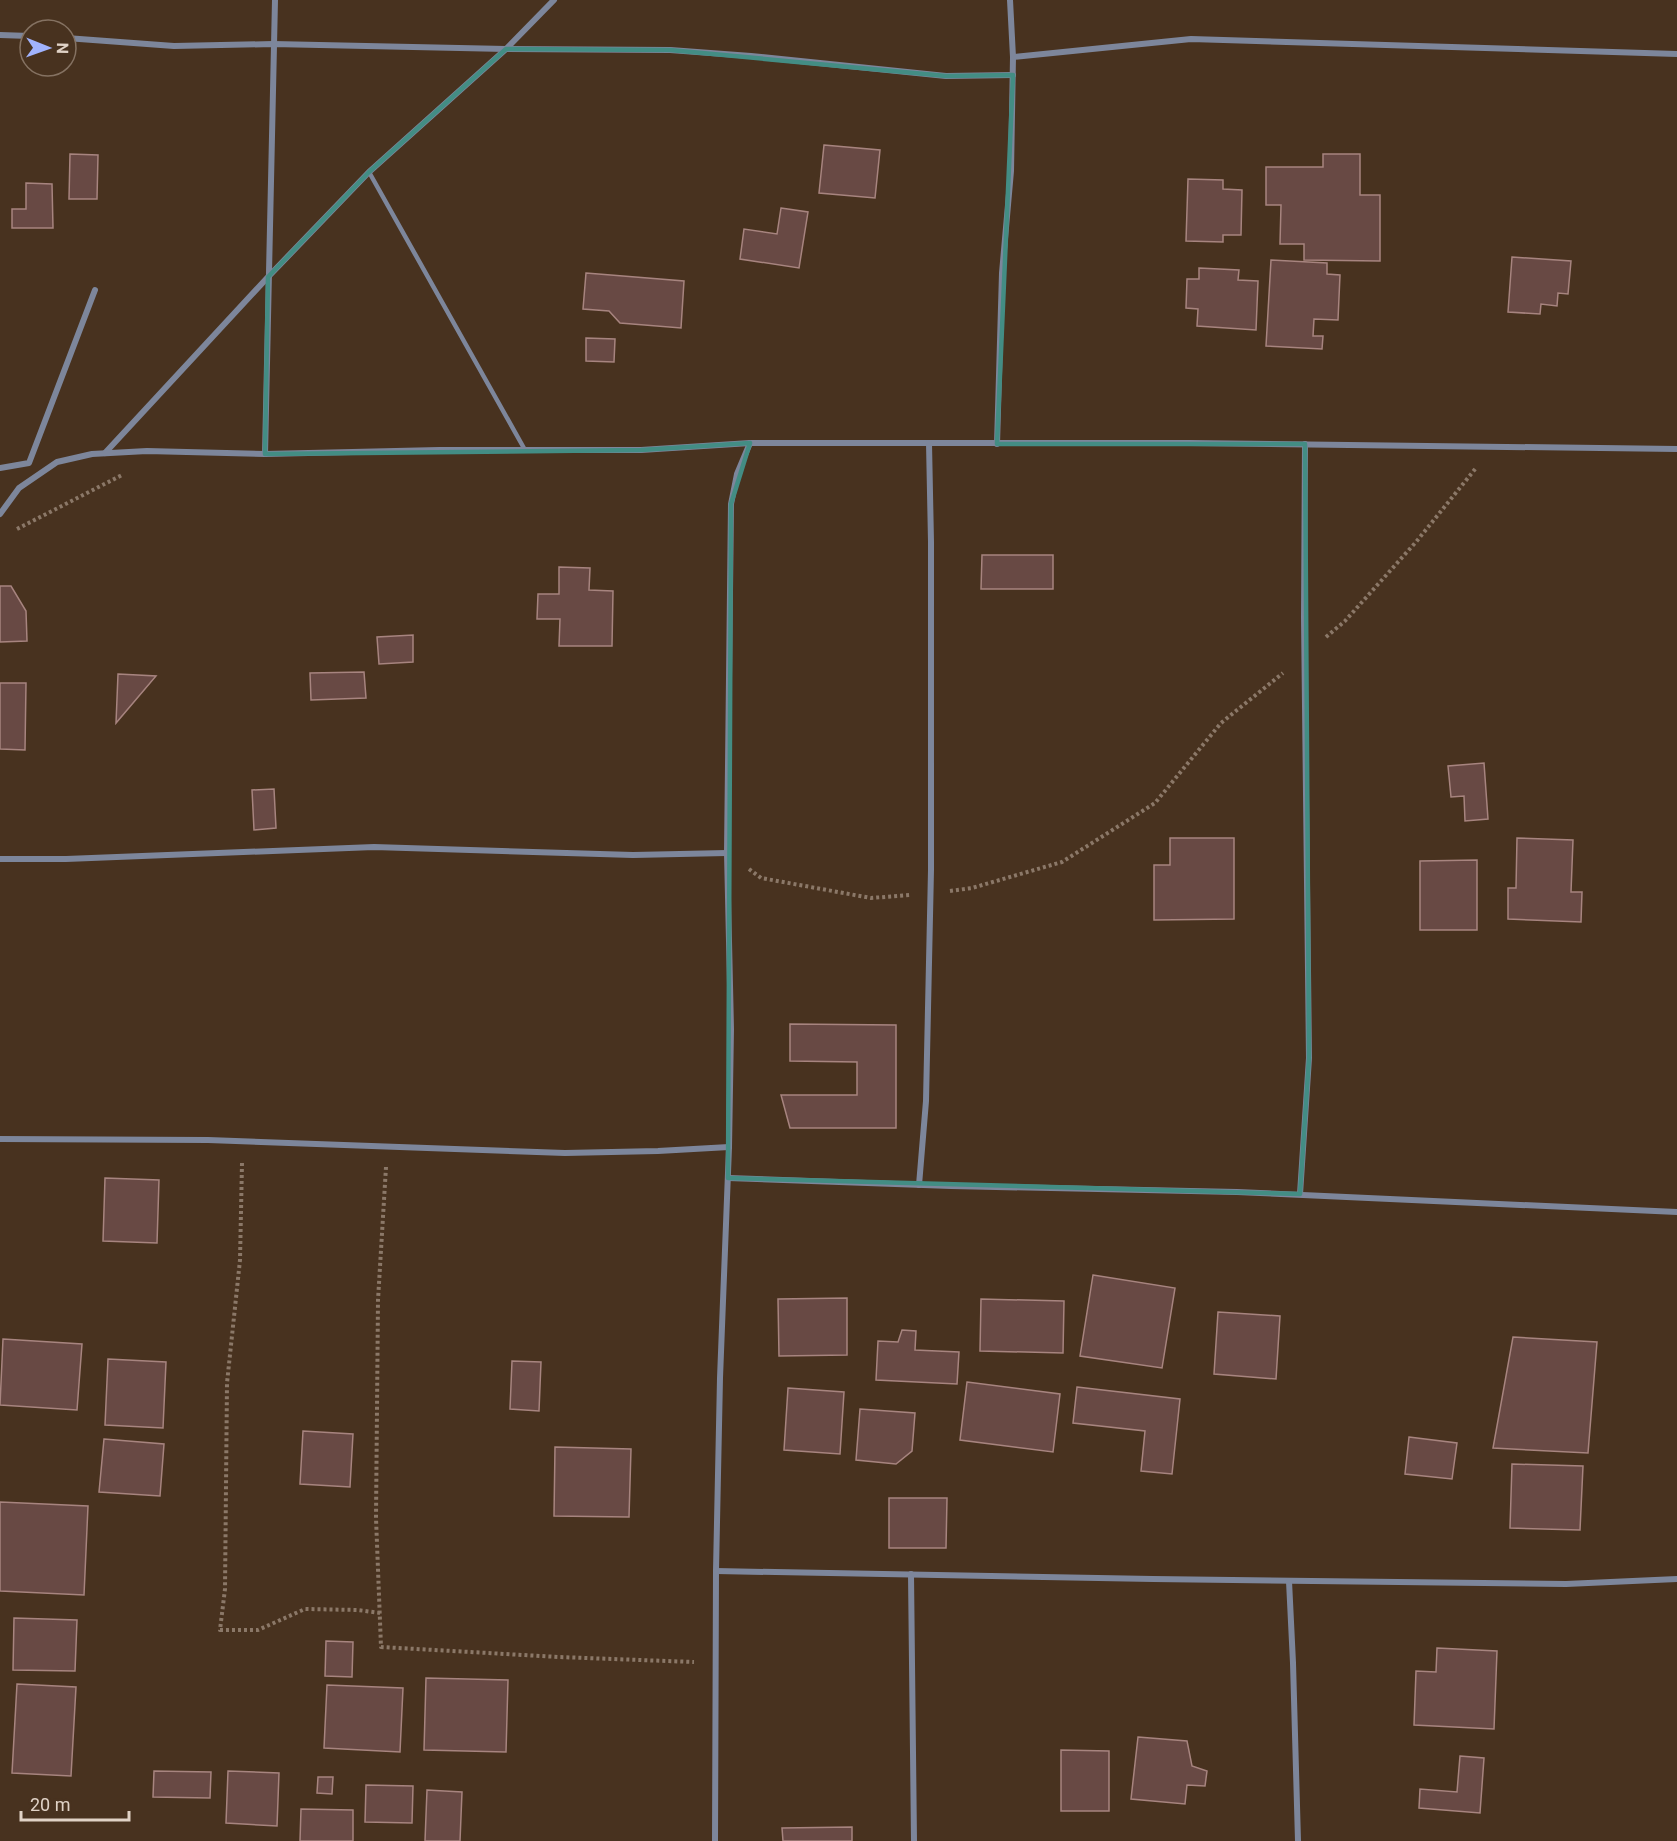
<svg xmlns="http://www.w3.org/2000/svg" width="1677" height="1841" viewBox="0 0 1677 1841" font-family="Roboto,sans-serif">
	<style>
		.building { fill: #684944; stroke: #a7847f; stroke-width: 1.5 }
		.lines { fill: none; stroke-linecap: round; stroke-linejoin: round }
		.path { stroke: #8b7868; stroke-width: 4; stroke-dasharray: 3 3; stroke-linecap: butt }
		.service { stroke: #7d869b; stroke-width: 4.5 }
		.minor { stroke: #7d869b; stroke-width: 6 }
		.marked { fill: none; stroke: #438d84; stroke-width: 4.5; stroke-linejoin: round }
	</style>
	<rect width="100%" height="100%" fill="#48321f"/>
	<g class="building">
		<path d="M824,145L880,150L875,198L819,193Z"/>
		<path d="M70,154L98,155L97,199H69Z"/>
		<path d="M1323,154H1360V195H1380V261L1304,260V244H1280L1281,205H1266V167H1323Z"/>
		<path d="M1188,179L1223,180V189L1242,190L1241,235H1223V242L1186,241Z"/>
		<path d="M26,183L52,184L53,228H12V209H26Z"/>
		<path d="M781,208L808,212L799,268L740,259L744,229L777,234Z"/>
		<path d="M1512,257L1571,261L1568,294L1558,293L1557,306L1541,304L1540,314L1508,312Z"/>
		<path d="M1271,260L1327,263V274L1340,275L1338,320L1314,319L1313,336H1323L1322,349L1266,346Z"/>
		<path d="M1199,268L1239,270L1238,280L1258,281L1256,330L1197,326L1198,309L1186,308L1187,279H1199Z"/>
		<path d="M586,273L684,281L681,328L620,323L609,311L583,309Z"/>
		<path d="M586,338L615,339L614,362L586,361Z"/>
		<path d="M982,555H1053V589H981Z"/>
		<path d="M559,567L590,568L589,590L613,591L612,646H559L560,619H537L538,594H559Z"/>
		<path d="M0,586H11L26,611L27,641L0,642Z"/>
		<path d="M413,635V662L379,664L377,637Z"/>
		<path d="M364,672L366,698L311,700L310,673Z"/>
		<path d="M118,674L156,676L116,723Z"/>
		<path d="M0,683H26L25,750L0,749Z"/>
		<path d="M1484,763L1488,819L1465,821L1464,796L1451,797L1448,766Z"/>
		<path d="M274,789L276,828L254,830L252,790Z"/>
		<path d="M1170,838H1234V919L1154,920V865H1170Z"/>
		<path d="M1517,838L1573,840L1571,892H1582L1581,922L1508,919V888H1516Z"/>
		<path d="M1477,860V930H1420V861Z"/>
		<path d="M790,1024L896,1025V1128H790L781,1095H857V1062L790,1061Z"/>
		<path d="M105,1178L159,1180L157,1243L103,1241Z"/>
		<path d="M1093,1275L1175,1288L1162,1368L1080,1356Z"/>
		<path d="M847,1298V1355L779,1356L778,1299Z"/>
		<path d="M981,1299L1064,1301L1063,1353L980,1351Z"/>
		<path d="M1218,1312L1280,1316L1276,1379L1214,1374Z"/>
		<path d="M902,1330L916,1331L915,1350L959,1352L957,1384L876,1380L878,1341L898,1342Z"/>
		<path d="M1513,1337L1597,1342L1588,1453L1493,1448Z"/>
		<path d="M3,1339L82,1344L77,1410L0,1405Z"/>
		<path d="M108,1359L166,1362L163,1428L105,1425Z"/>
		<path d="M512,1361L541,1362L539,1411L510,1409Z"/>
		<path d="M967,1382L1060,1394L1053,1452L960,1440Z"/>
		<path d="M1077,1387L1180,1399L1172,1474L1141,1471L1145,1431L1073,1423Z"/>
		<path d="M788,1388L844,1392L840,1454L784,1450Z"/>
		<path d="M860,1409L915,1413L912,1451L896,1464L856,1460Z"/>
		<path d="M303,1431L353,1434L350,1487L300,1484Z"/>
		<path d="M1409,1437L1457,1443L1452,1479L1405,1474Z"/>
		<path d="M104,1439L164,1444L160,1496L99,1492Z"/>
		<path d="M555,1447L631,1449L629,1517L554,1516Z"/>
		<path d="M1512,1464L1583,1466L1580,1530L1510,1528Z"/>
		<path d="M889,1498H947L946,1548H889Z"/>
		<path d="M0,1502L88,1506L84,1595L0,1591Z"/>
		<path d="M14,1618L77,1620L75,1671L13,1670Z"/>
		<path d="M326,1641L353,1642L352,1677L325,1676Z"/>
		<path d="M1437,1648L1497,1651L1494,1729L1414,1725L1416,1671L1436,1672Z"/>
		<path d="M426,1678L508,1680L506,1752L424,1750Z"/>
		<path d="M17,1684L76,1687L71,1776L12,1773Z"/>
		<path d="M327,1685L403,1688L400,1752L324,1748Z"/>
		<path d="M1138,1737L1187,1741L1192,1766L1207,1771L1205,1786L1187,1785L1185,1804L1131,1799Z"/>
		<path d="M1061,1750L1109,1751V1811H1061Z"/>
		<path d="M1460,1756L1484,1758L1480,1813L1419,1808L1420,1789L1457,1792Z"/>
		<path d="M154,1771L211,1772L210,1798L153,1797Z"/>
		<path d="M228,1771L279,1773L277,1826L226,1823Z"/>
		<path d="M318,1777H333L332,1794L317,1793Z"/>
		<path d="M366,1785L413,1786L412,1823L365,1822Z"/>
		<path d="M427,1790L462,1792L460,1841H425Z"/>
		<path d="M301,1809L353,1810V1841H300Z"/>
		<path d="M852,1827V1841H783L782,1828Z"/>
	</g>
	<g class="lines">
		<g class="path">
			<path d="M17,529L122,475"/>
			<path d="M1326,637L1345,621L1416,542L1476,468"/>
			<path d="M749,869L761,878L871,898L910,895"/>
			<path d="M950,891L972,888L1062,862L1155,803L1221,723L1283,673"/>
			<path d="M242,1163L240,1260L227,1383L225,1589L220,1630H258L305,1609L358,1610L380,1613"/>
			<path d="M386,1167L378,1300L376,1518L381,1647L559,1657L694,1662"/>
		</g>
		<path class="service" d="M369,172L525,450"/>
		<g class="minor">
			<path d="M0,35L30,36"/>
			<path d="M66,38L174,46L273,44L506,49L670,50L751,56L946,76L1013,75"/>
			<path d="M1013,57L1191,39L1677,54"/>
			<path d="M997,444L1002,273L1011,171L1013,57L1010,0"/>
			<path d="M105,453L268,277L369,172L506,49L554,0"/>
			<path d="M265,454L275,0"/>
			<path d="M0,468L29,463L95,290"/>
			<path d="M0,514L19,488L57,462L92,454L147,451L265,454L439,450H641L750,443H1190L1677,449"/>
			<path d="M0,859H66L374,847L633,855L727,853"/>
			<path d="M0,1139L208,1140L565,1153L658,1151L729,1147"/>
			<path d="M728,1178L951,1186L1237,1192L1677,1212"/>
			<path d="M919,1185L926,1101L931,870V542L929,443"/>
			<path d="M1300,1194L1309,1058L1304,618L1305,444"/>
			<path d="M716,1571L1153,1579L1566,1584L1677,1579"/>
			<path d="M911,1574L914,1841"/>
			<path d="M1289,1581L1293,1663L1298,1841"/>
			<path d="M715,1841L716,1571L720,1378L729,1147L731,1029L727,853L731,504L737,474L750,443"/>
		</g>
	</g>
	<path class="marked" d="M506,49L670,50L946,76L1013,75L997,444H1305L1309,1058L1300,1194L728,1178L731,504L750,443L641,450L265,454L268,277L369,172Z"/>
	<g transform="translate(48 48) rotate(91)"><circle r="28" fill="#48321f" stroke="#857262" stroke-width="1.5"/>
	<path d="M0-4.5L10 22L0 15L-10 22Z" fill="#a1b3fd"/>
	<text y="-9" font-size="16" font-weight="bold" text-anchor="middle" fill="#e0d2c6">N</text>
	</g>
	<path d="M21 1811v9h108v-9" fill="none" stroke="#e0d2c6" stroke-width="3"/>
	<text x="30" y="1811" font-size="18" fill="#e0d2c6" stroke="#48321f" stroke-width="4.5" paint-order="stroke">20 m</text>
</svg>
